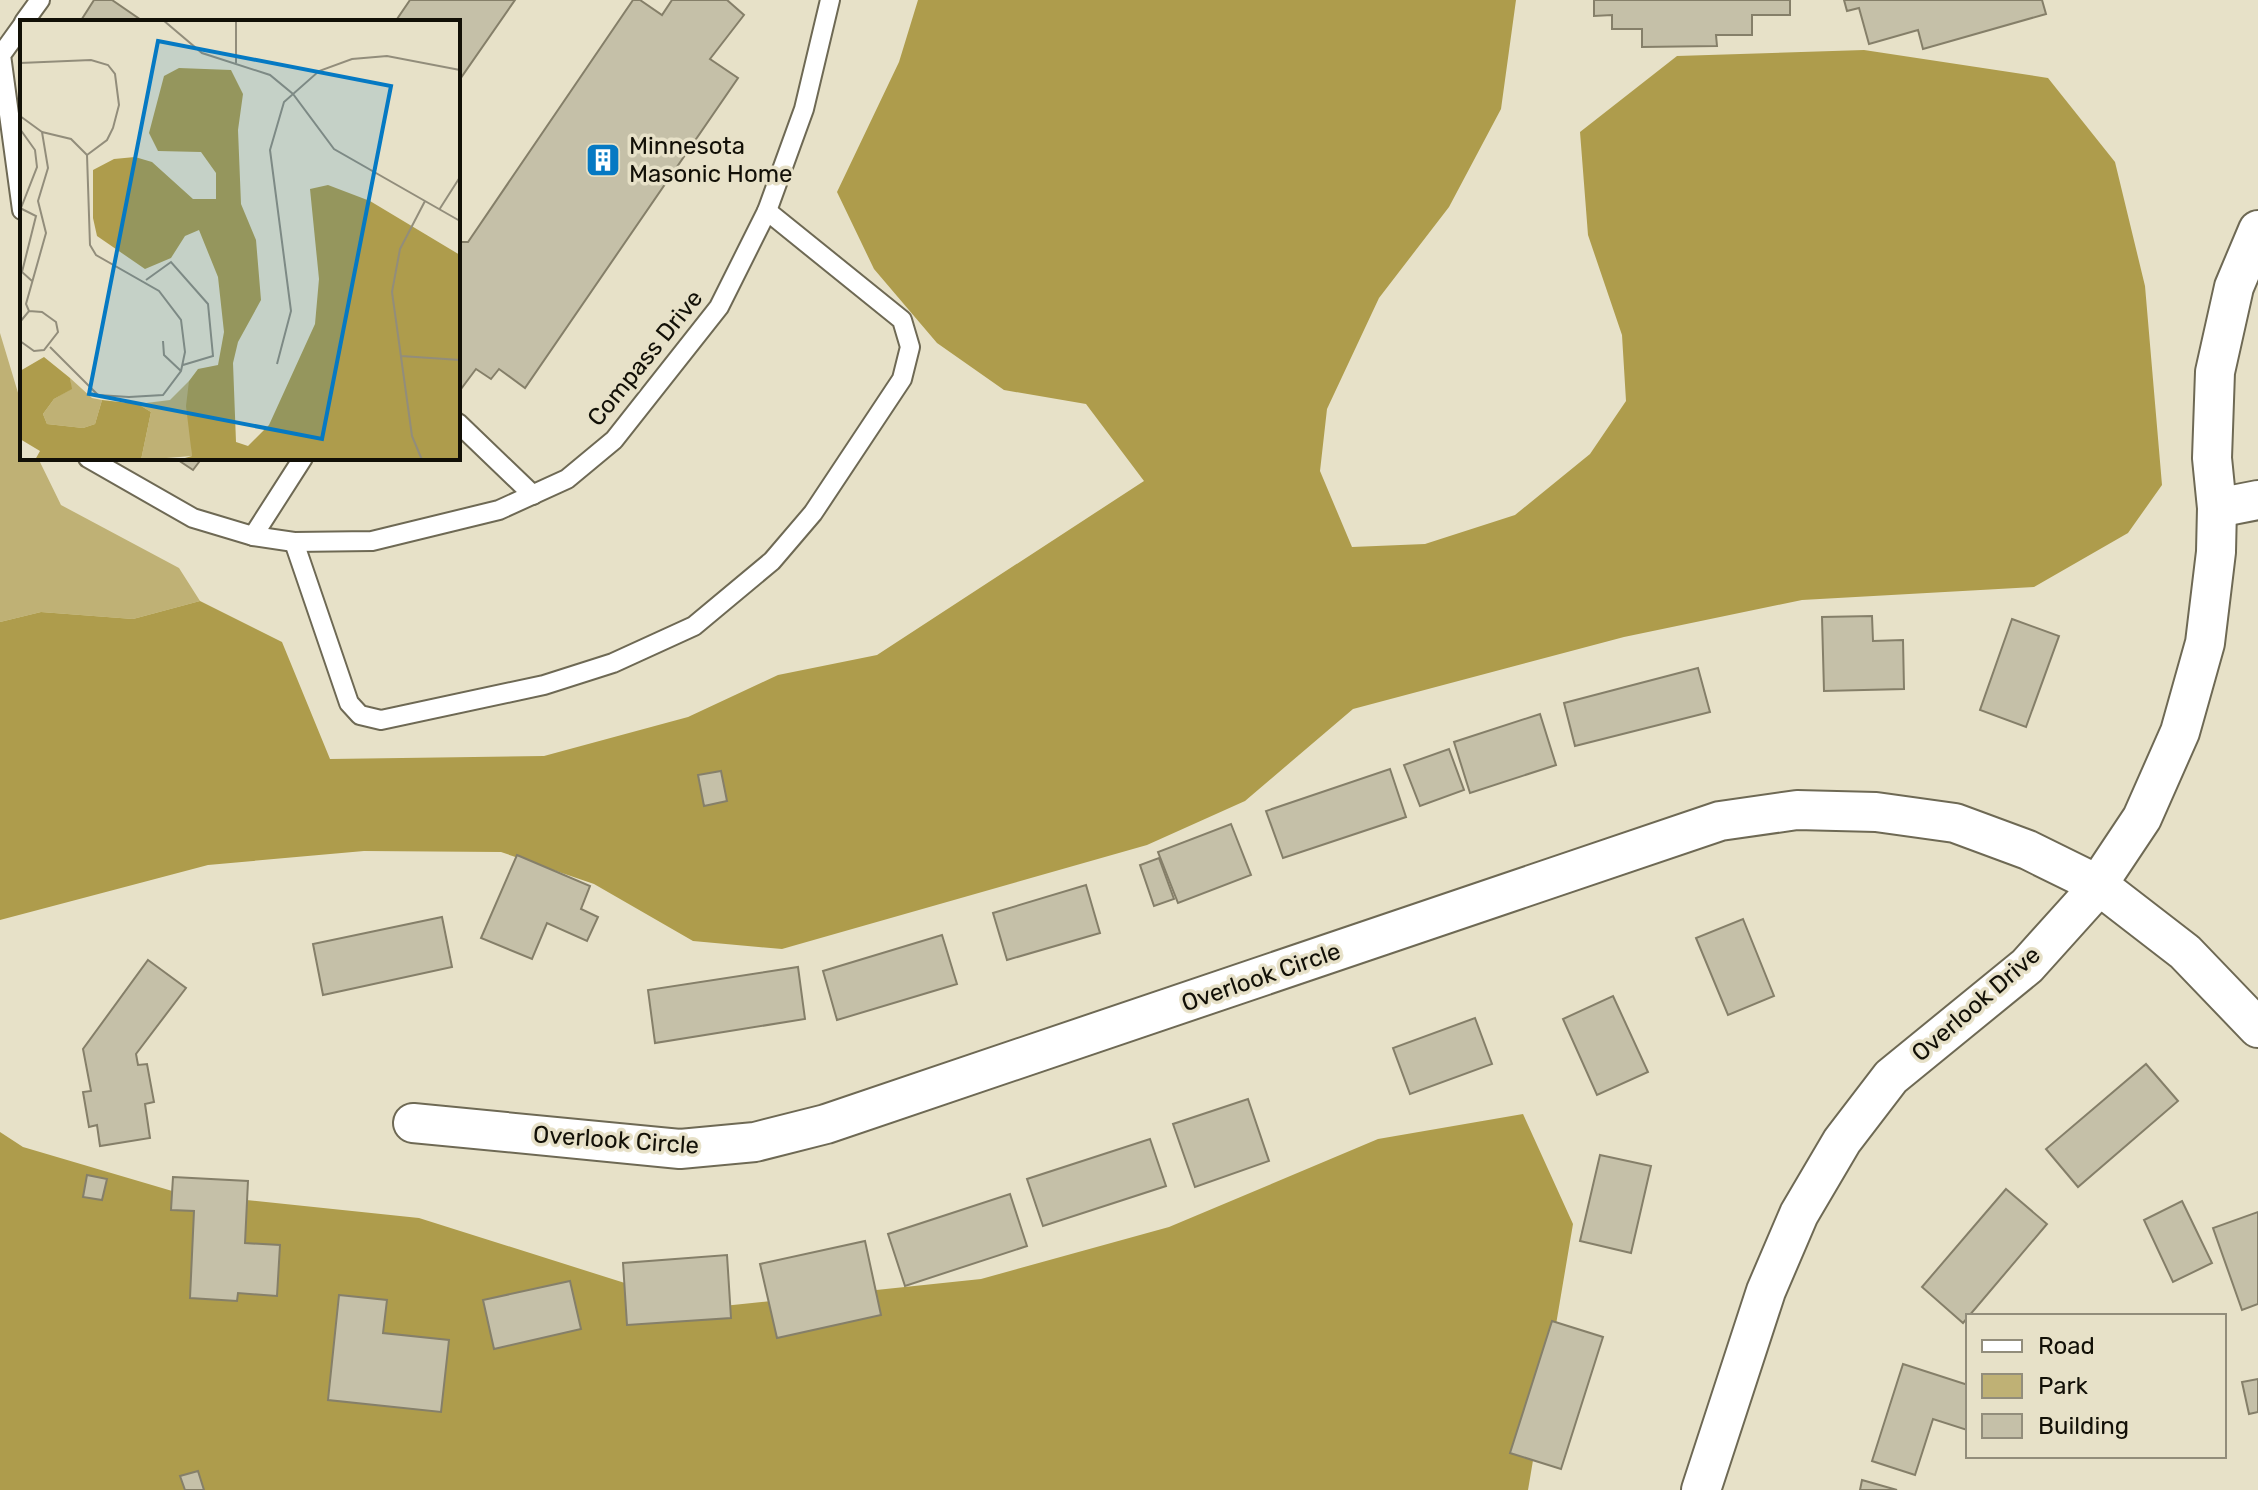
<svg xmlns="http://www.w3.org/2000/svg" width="2258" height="1490" viewBox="0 0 2258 1490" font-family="Rubik,sans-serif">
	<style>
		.green { fill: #bfb175 }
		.forest { fill: #ae9c4c }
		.building { fill: #c5c0a8; stroke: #857f69; stroke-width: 2 }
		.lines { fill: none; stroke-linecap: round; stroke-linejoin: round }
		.service-casing { stroke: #6e6954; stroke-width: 22 }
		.minor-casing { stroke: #6e6954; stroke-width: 42 }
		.service { stroke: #fff; stroke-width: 18 }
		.minor { stroke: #fff; stroke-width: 38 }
		.labels { text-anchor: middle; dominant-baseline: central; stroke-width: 7; stroke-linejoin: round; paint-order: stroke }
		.poi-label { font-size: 24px; fill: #121007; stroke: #e7e1c8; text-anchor: start }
		.street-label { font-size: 24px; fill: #121007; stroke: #e7e1c8 }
		.inset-road { fill: none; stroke: #928d7b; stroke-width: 2 }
		.view { fill: #0579c3; fill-opacity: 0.15; stroke: #0579c3; stroke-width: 4 }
		.inset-edge { fill: none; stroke: #121007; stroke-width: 4 }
	</style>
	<rect width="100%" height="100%" fill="#e7e1c8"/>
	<path class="green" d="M0,333L22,406V458H38L61,505L179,568L200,601L133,619L41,612L0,622Z"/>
	<g class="forest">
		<path d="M918,0H1516L1501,109L1449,207L1379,298L1327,409L1320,471L1352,547L1425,544L1515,515L1590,454L1626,401L1622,335L1588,235L1580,132L1677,56L1864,50L2048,78L2115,162L2145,286L2162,485L2128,533L2034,587L1802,600L1624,637L1353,709L1245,801L1147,845L782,949L693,941L594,884L501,852L364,851L208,865L0,920V622L41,612L133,619L200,601L282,642L330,759L544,756L688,717L778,675L877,655L1144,481L1086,404L1004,390L937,343L874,269L837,192L899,62Z"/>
		<path d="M1523,1114L1573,1224L1528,1490H0V1132L23,1147L179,1193L419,1218L704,1308L981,1279L1169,1227L1378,1139Z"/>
	</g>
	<g class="building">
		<path d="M94,0H112L144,22H80Z"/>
		<path d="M410,0H515L458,82V22H395Z"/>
		<path d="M633,0H640L662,15L672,0H727L744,15L710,59L738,78L525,388L499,369L491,379L476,369L458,393V242H468Z"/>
		<path d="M1594,0H1790V15H1752V35H1716L1717,46L1642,47V29H1612V15L1594,16Z"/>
		<path d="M1844,0H2042L2046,14L1923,49L1918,30L1869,44L1859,8L1847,11Z"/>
		<path d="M175,458H202L193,470Z"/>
		<path d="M1872,616L1873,641L1903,640L1904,689L1824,691L1822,617Z"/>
		<path d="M2012,619L2059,636L2026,727L1980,710Z"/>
		<path d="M1698,668L1710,712L1575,746L1564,703Z"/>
		<path d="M1540,714L1556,765L1470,793L1454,742Z"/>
		<path d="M1449,749L1464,790L1420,806L1404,765Z"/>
		<path d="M1390,769L1406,817L1283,858L1266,811Z"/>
		<path d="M721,771L727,801L704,806L698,775Z"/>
		<path d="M1231,824L1251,875L1178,903L1158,852Z"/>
		<path d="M517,855L590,886L581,909L598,917L587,941L547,923L532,959L481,938Z"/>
		<path d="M1159,858L1174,899L1154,906L1140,865Z"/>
		<path d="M1086,885L1100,933L1007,960L993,913Z"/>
		<path d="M442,917L452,967L323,995L313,944Z"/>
		<path d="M1743,919L1774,996L1728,1015L1696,938Z"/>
		<path d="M942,935L957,984L837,1020L823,971Z"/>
		<path d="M148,960L186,988L136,1054L138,1065L147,1064L154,1102L145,1104L150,1138L100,1146L97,1125L89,1127L83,1092L91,1091L83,1049Z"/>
		<path d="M798,967L805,1019L655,1043L648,990Z"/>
		<path d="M1613,996L1648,1072L1597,1095L1563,1019Z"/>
		<path d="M1475,1018L1492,1064L1410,1094L1393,1048Z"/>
		<path d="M2146,1064L2178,1101L2078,1187L2046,1149Z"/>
		<path d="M1248,1099L1269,1161L1195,1187L1173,1124Z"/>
		<path d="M1150,1139L1166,1186L1043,1226L1027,1179Z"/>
		<path d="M1600,1155L1651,1166L1631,1253L1580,1241Z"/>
		<path d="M87,1175L107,1179L102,1200L83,1197Z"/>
		<path d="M173,1177L248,1181L245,1243L280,1245L277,1296L238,1293L237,1301L190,1298L194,1211L171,1210Z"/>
		<path d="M2006,1189L2047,1224L1963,1323L1922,1287Z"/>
		<path d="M1010,1194L1027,1246L905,1286L888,1234Z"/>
		<path d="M2182,1201L2212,1263L2173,1282L2144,1220Z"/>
		<path d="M2258,1212V1304L2242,1310L2213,1228Z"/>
		<path d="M865,1241L881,1315L777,1338L760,1264Z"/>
		<path d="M727,1255L731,1318L627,1325L623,1263Z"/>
		<path d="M570,1281L581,1329L494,1349L483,1300Z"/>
		<path d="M339,1295L387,1300L383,1333L449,1340L441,1412L328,1400Z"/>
		<path d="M1552,1321L1603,1337L1561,1469L1510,1453Z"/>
		<path d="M1903,1364L1968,1385L1967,1430L1933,1419L1915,1475L1872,1461Z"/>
		<path d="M2258,1379V1412L2249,1414L2242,1382Z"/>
		<path d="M198,1471L204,1490H185L180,1476Z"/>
		<path d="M1862,1480L1897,1490H1860Z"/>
	</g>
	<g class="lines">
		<g class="service-casing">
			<g id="service">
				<path d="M24,22L40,0"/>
				<path d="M22,26L1,55L22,210"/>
				<path d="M458,423L533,495"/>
				<path d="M88,458L193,518L253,536L294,542L372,541L499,510L567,479L614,440L719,307L767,211L804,109L830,0"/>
				<path d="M253,536L303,458"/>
				<path d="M294,542L349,703L360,715L381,720L544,685L613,663L694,626L772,561L813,513L902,379L910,347L902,320L767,211"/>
			</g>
		</g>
		<g class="minor-casing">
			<g id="minor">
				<path d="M2217,508L2258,500"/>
				<path d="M413,1123L680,1149L755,1142L826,1124L1720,821L1797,810L1876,812L1955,823L2028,850L2097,884L2185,952L2258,1028"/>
				<path d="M1701,1490L1766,1291L1799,1214L1842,1141L1891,1077L2027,966L2090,896L2142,818L2180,732L2205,643L2216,552L2217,508L2212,458L2215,372L2234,287L2258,230"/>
			</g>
		</g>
		<use href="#service" class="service"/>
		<use href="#minor" class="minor"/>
	</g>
	<defs>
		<g id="building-square" transform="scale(1.8)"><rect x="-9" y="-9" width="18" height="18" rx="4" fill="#0579c3" stroke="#e7e1c8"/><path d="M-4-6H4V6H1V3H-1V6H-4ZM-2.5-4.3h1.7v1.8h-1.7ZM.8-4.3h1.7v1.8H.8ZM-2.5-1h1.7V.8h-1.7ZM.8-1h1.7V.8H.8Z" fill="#fff"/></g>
	</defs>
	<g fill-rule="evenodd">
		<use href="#building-square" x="603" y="160"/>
	</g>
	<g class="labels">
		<g class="poi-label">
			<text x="629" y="146">Minnesota<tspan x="629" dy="28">Masonic Home</tspan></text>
		</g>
		<g class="street-label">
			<text transform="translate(645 358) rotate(-51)">Compass Drive</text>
			<text transform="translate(1261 977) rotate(-19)">Overlook Circle</text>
			<text transform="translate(1976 1004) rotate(-41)">Overlook Drive</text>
			<text transform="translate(616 1140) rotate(4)">Overlook Circle</text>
		</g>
	</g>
	<g transform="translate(20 20)">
		<rect width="440" height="440" fill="#e7e1c8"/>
		<path d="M50,358L72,378L82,380L75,404L63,408L27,404L23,394L34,379L51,369ZM169,361L172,436L121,440L131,392L118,384L150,380Z" fill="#bfb175"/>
		<path d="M159,48L211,50L223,74L218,110L221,184L236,220L241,280L218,322L213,343L216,422L228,426L249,405L295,304L299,259L290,169L308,165L350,181L440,235V440H158L172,436L166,386L169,361L178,349L198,345L204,312L198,257L179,210L165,216L151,238L125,249L77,216L73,198V150L94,139L115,137L132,142L173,179H196V153L181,132L138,131L129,113L144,56ZM24,337L50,358L52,369L34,379L23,394L27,404L63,408L75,404L82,380L118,384L131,392L121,440H15L20,431L0,419V351Z" fill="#ae9c4c"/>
		<path class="inset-road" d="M143,0L182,33L250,55L273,74L314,129L440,201M0,43L71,40L88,45L95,54L99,85L93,108L87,120L67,135M216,43V0M0,96L22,112L28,148L18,181L26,213L6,284L9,291M0,109L15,130L17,147L1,188M22,112L51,119L67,135L70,225L76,235L139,271L161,300L165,332L161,351L143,375L109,377L78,375L30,327M0,188L16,196L2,252L12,261M419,190L440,157M126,260L151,242L188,284L193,336L163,345M0,302L9,291L22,292L36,302L38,312L24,330L14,331L0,321M143,321L144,335L161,351M381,336L440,340M257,344L271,291L250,130L264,82L299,51L332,39L367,36L440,50M402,440L392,416L372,272L380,229L405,181"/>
		<path class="view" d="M138,21L371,66L302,419L69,374Z"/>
		<rect width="440" height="440" class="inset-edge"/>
	</g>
	<rect x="1966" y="1314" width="260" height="144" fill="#e7e1c8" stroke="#928d7b" stroke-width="2"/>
	<rect x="1982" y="1340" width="40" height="12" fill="#ffffff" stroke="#928d7b" stroke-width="2"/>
	<text x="2038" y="1354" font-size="24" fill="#121007">Road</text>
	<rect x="1982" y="1374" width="40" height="24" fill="#bfb175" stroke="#928d7b" stroke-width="2"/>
	<text x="2038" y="1394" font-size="24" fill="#121007">Park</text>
	<rect x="1982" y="1414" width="40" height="24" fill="#c5c0a8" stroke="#928d7b" stroke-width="2"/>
	<text x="2038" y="1434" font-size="24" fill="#121007">Building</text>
</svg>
